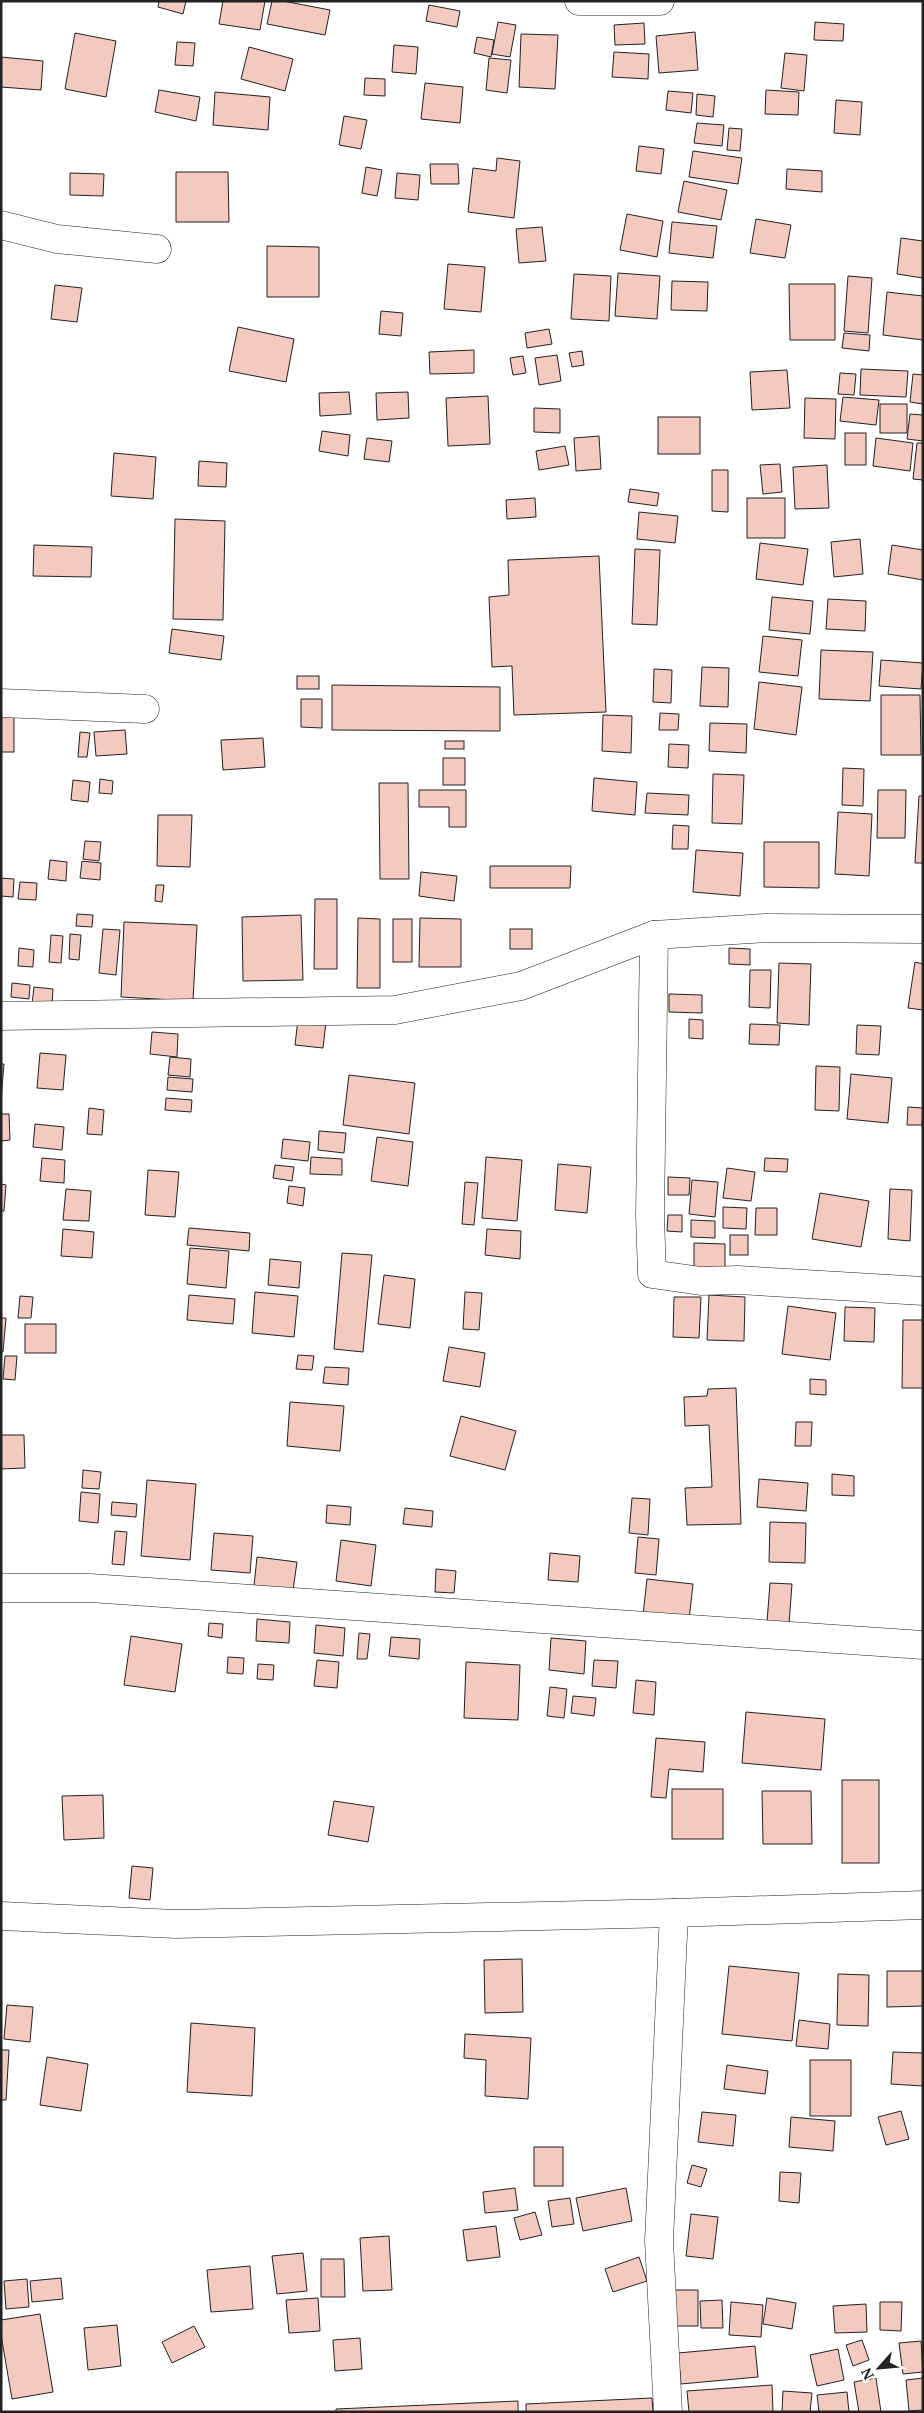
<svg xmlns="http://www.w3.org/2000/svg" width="924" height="2413" viewBox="0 0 924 2413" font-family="'Noto Serif',serif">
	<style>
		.building { fill: #f3c9c0; stroke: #222 }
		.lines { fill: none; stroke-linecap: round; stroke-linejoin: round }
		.minor-casing { stroke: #222; stroke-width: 29 }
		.minor { stroke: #fff; stroke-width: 28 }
	</style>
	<rect width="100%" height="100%" fill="#fff"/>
	<g class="building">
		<path d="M159,1H186L183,14L158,7Z"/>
		<path d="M223,1H265L260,30L219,24Z"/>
		<path d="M272,1H283L330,10L325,35L267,24Z"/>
		<path d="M429,5L460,11L457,27L426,21Z"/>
		<path d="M498,22L516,25L510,57L492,54Z"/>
		<path d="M815,22L844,24L843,41L814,40Z"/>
		<path d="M644,23L645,44L615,45L614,25Z"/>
		<path d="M695,32L698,70L659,73L656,36Z"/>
		<path d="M75,33L116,41L106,97L65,89Z"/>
		<path d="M521,34L558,35L555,89L519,87Z"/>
		<path d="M477,37L494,40L491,57L474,53Z"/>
		<path d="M177,42L195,43L193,66L175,65Z"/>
		<path d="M394,45L418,47L416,74L392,72Z"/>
		<path d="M249,47L293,59L285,91L241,79Z"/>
		<path d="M614,52L649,54L648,79L612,77Z"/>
		<path d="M785,53L807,55L804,91L781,88Z"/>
		<path d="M1,57L43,61L41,90L1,87Z"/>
		<path d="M489,58L511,60L507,93L486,90Z"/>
		<path d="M365,78L385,79V96L364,95Z"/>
		<path d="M425,83L463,87L460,123L421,119Z"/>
		<path d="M159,90L200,97L196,121L155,112Z"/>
		<path d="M766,90L799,92L798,115L765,114Z"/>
		<path d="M668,91L693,93L691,113L666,110Z"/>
		<path d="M215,92L270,97L268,130L213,125Z"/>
		<path d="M697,94L715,96L713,117L696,115Z"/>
		<path d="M836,100L862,102L860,135L834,133Z"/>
		<path d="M344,116L367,120L361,149L339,145Z"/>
		<path d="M697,123L724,125L722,146L694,143Z"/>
		<path d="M729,128L742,129L740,151L727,150Z"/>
		<path d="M639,146L664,149L661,174L636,171Z"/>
		<path d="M693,151L742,158L738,184L689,177Z"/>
		<path d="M497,158L520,161L514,218L468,212L473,168L496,171Z"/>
		<path d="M430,164H458L459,184H431Z"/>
		<path d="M366,167L382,170L377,196L362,193Z"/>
		<path d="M787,169L822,171V192L786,189Z"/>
		<path d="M176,172H228L229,222H176Z"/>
		<path d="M70,173L104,174L103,196L70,195Z"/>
		<path d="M397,173L420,175L418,200L395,198Z"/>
		<path d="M684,181L727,190L721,220L678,212Z"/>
		<path d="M627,214L663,221L657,257L620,250Z"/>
		<path d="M756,219L791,225L785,258L750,253Z"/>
		<path d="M672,222L717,226L713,258L669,253Z"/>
		<path d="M542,227L546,261L519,263L516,229Z"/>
		<path d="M901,238L923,241V278L897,274Z"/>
		<path d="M267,246L319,247V297H267Z"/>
		<path d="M448,264L485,267L481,312L444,309Z"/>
		<path d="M618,273L660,276L657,319L615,316Z"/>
		<path d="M574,274L611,276L609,321L571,319Z"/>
		<path d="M848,276L872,278L868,333L844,331Z"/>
		<path d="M672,281L708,282L707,311L671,310Z"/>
		<path d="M789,284H835V340H790Z"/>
		<path d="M55,285L82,288L77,322L51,319Z"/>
		<path d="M887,292L923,296V340L883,335Z"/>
		<path d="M381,311L403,313L401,336L379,334Z"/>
		<path d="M238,327L294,339L286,382L229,371Z"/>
		<path d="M549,329L552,344L527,348L525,333Z"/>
		<path d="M844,333L870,335L869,351L842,348Z"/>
		<path d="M474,350V373L430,374L429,352Z"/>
		<path d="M582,351L584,365L572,367L569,353Z"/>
		<path d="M557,355L561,381L539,385L535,358Z"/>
		<path d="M523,356L526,373L513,375L510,358Z"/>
		<path d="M861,369L908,371L906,397L860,395Z"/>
		<path d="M787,370L790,408L752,410L750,372Z"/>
		<path d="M840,373L856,374L854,395L838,394Z"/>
		<path d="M913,374L923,375V404L910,402Z"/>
		<path d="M349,392L351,414L320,416L319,393Z"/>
		<path d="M408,392L409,418L377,420L376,393Z"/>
		<path d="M488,396L490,444L448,446L446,398Z"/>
		<path d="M843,397L879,400L876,425L840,421Z"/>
		<path d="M805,398L836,399L835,439L804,438Z"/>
		<rect x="880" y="404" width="27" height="29"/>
		<path d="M534,408L560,409V433L534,432Z"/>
		<path d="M910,414L923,415V441L907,439Z"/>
		<rect x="658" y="417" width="42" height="37"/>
		<path d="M322,431L350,435L348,456L319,451Z"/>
		<rect x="845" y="433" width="21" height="32"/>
		<path d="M599,436L601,469L576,471L574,438Z"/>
		<path d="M367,438L392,441L389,462L364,459Z"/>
		<path d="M876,438L913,443L910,471L873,466Z"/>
		<path d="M917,443H923V480L913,479Z"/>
		<path d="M565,446L569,465L539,470L536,451Z"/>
		<path d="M114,453L156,457L153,499L111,496Z"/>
		<path d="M199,461L227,463L226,487L198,486Z"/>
		<path d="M780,464L782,492L763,494L760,465Z"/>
		<path d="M827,465L829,508L795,509L793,467Z"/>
		<path d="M712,470H728V512L712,511Z"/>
		<path d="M630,489L659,493L657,506L628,502Z"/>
		<path d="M535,498L536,517L507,519L506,500Z"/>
		<rect x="747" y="498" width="38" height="40"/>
		<path d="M639,512L678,516L675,543L637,539Z"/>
		<path d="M175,519L225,521L223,620L173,619Z"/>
		<path d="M860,539L863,574L834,577L831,542Z"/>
		<path d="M760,543L808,549L803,585L756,579Z"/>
		<path d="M34,545L92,547L91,577L33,576Z"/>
		<path d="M892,545L923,550V580L888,574Z"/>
		<path d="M635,549L660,550L657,625L632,624Z"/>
		<path d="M599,556L606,712L514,715L512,666L492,667L489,597L509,595L508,560Z"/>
		<path d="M772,597L813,601L810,634L769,630Z"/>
		<path d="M828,599L866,601L865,631L826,629Z"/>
		<path d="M172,629L224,636L221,660L169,653Z"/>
		<path d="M763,636L802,640L798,676L759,672Z"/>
		<path d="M821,650L873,652L870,701L819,699Z"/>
		<path d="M881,660L923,663L921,689L879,686Z"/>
		<path d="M702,667L729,668L728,707L700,706Z"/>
		<path d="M654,669L672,670L671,703L653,702Z"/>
		<rect x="297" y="676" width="22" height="13"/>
		<path d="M759,682L802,687L796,735L754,729Z"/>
		<path d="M332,685L500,687V731L332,730Z"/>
		<path d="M881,695H920L921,755H881Z"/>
		<path d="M301,699H322V728L301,727Z"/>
		<path d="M660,713L679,714L678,730H659Z"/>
		<rect x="1" y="715" width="13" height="37"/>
		<path d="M603,715L632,716L631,753L602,751Z"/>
		<path d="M710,723L747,724L746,753L709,751Z"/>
		<path d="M125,730L127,754L96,756L94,732Z"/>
		<path d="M80,732L90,733L87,757H78Z"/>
		<path d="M263,738L265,767L223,770L221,740Z"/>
		<rect x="445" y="741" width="19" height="8"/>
		<path d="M669,744L689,745L688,768L668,767Z"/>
		<rect x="443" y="758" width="22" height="27"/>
		<path d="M843,768L864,769L863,806L842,805Z"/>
		<path d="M713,774L744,775L742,824L712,823Z"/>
		<path d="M594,778L637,782L635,815L592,811Z"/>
		<path d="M100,779L113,781L112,794L99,793Z"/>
		<path d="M73,780L90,782L88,802L71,800Z"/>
		<path d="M379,783H408L409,879H380Z"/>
		<path d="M419,790H466V827H449V807H419Z"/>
		<path d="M878,790H906L905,838H877Z"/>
		<path d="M647,793L689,795L688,815L645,813Z"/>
		<path d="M919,796H923V863H915Z"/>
		<path d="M838,812L872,814L869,876L835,874Z"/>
		<path d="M158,815H192L190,867L157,866Z"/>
		<path d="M673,825L689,826L688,849H672Z"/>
		<path d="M85,841L101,842L99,861L83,859Z"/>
		<path d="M764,842H819V888L764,887Z"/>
		<path d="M696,850L743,853L740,896L693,892Z"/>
		<path d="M50,860L67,862L66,881L48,879Z"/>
		<path d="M82,861L101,863L100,880L80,878Z"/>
		<path d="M490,866H571L570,888H490Z"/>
		<path d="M421,872L457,876L454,901L419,896Z"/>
		<path d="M1,878L14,879L13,897L1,896Z"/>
		<path d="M20,882L37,883L36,900L18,899Z"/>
		<path d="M156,885H164L162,902L155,901Z"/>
		<path d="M315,899H337V969H314Z"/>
		<path d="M77,914L93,915L92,927L76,926Z"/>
		<path d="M301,915L303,980L243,981L242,917Z"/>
		<path d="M358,918L380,919V988H357Z"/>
		<path d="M420,918L461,919V967H419Z"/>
		<rect x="393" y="919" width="19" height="43"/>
		<path d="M124,922L197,925L193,1001L121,997Z"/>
		<path d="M103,929L120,930L116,975L99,973Z"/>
		<rect x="510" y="929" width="22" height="20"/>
		<path d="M70,934L81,935L79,960L69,959Z"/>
		<path d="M51,935L63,936L61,963L49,962Z"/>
		<path d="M19,948L34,950L33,967L18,966Z"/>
		<path d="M729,948L750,949V965L729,964Z"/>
		<path d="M915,962L923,964V1010L908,1008Z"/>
		<path d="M779,963L811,964L809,1025L777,1023Z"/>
		<path d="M750,970H771L770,1008L749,1007Z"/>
		<path d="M12,983L30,985L29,999L11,997Z"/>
		<path d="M34,987L53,989L52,1005L32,1004Z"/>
		<path d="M669,994L702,995V1013L669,1012Z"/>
		<path d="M298,1019L326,1022L323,1048L295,1045Z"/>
		<path d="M689,1019L703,1020V1039L689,1038Z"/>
		<path d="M750,1024L780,1025L779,1045L749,1044Z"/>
		<path d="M857,1025L881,1026L879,1055L856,1054Z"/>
		<path d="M152,1032L178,1034L177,1057L150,1054Z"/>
		<path d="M40,1053L66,1055L63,1090L37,1088Z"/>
		<path d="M170,1057L191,1059L190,1077L168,1075Z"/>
		<path d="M1,1064H4L1,1099Z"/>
		<path d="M816,1066L840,1067L839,1111L815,1110Z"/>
		<path d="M851,1074L892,1078L888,1123L847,1119Z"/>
		<path d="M349,1075L415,1083L409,1134L343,1125Z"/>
		<path d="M168,1077L193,1079L192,1092L167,1090Z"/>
		<path d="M166,1098L192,1100L191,1112L165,1110Z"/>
		<path d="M908,1107L923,1108L922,1125H907Z"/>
		<path d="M89,1108L104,1110L102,1135L87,1134Z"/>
		<path d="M1,1114H9L10,1140L1,1141Z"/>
		<path d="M35,1124L64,1127L62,1150L33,1147Z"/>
		<path d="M319,1131L346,1133L344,1153L318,1150Z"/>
		<path d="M377,1137L413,1142L408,1186L371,1181Z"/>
		<path d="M283,1139L310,1142L308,1161L281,1158Z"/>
		<path d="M311,1157L342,1159V1175L310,1174Z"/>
		<path d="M486,1157L522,1160L517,1221L482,1218Z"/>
		<path d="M42,1158L65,1160L64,1183L40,1181Z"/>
		<path d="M765,1158L788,1159L787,1172L764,1171Z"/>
		<path d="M558,1164L591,1167L587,1213L555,1210Z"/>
		<path d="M275,1165L294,1167L292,1181L273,1178Z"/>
		<path d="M727,1168L755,1172L751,1201L723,1198Z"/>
		<path d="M148,1170L179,1172L175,1217L145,1215Z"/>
		<path d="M668,1177L690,1178L689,1195H668Z"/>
		<path d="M692,1180L718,1182L715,1217L689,1214Z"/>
		<path d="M465,1182L478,1183L474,1225L462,1224Z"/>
		<path d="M1,1184L6,1185L4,1211H1Z"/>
		<path d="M289,1186L305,1188L303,1206L287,1203Z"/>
		<path d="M66,1189L91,1191L89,1221L63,1220Z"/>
		<path d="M890,1189L912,1190L910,1241L888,1239Z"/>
		<path d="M820,1193L869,1201L861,1247L812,1239Z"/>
		<path d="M723,1207L747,1208L746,1229L723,1228Z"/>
		<path d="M756,1208H777V1235H755Z"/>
		<path d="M668,1215H682V1232L667,1231Z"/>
		<path d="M691,1220L715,1221V1238L691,1237Z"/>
		<path d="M189,1228L250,1233L249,1251L187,1245Z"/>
		<path d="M63,1229L94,1232L92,1258L61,1256Z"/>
		<path d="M487,1229L521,1231L520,1259L485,1255Z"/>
		<rect x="730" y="1235" width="18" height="20"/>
		<path d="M694,1243L725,1244V1270L694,1269Z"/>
		<path d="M190,1248L229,1251L226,1288L187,1284Z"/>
		<path d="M342,1253L372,1255L363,1352L334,1349Z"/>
		<path d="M270,1259L301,1262L299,1288L268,1285Z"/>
		<path d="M384,1275L415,1279L410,1328L378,1324Z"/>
		<path d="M255,1292L298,1296L294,1337L252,1333Z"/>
		<path d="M465,1292L482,1293L479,1330L463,1329Z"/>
		<path d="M189,1295L235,1299L233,1324L187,1320Z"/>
		<path d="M709,1295L745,1297L744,1341L707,1340Z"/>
		<path d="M20,1296L33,1297L31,1318H18Z"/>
		<path d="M674,1297H701L699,1338L673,1337Z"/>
		<path d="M788,1306L836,1313L830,1360L782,1354Z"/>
		<path d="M845,1307L875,1308L874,1342L844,1341Z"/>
		<path d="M1,1318H6L3,1352H1Z"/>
		<path d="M903,1320H923V1388H902Z"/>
		<rect x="25" y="1324" width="31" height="29"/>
		<path d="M449,1347L485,1353L480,1387L443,1381Z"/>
		<path d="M298,1355L314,1356L312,1370L296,1369Z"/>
		<path d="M5,1356H17L15,1380L3,1379Z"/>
		<path d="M325,1367L349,1368L348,1385L323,1383Z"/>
		<path d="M810,1379L826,1380V1395L810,1394Z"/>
		<path d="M736,1388L741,1524L687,1525L685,1488L712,1487L709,1425L685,1426L684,1397L707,1396L708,1389Z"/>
		<path d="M290,1402L344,1406L340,1451L287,1446Z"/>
		<path d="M461,1416L516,1431L505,1470L450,1456Z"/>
		<path d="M796,1422H812L811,1446H795Z"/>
		<path d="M1,1435H24L25,1468L1,1469Z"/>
		<path d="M83,1470L101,1472L99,1489L82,1488Z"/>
		<path d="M832,1474L854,1476V1496L832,1495Z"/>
		<path d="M759,1479L808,1483L806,1511L757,1507Z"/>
		<path d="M147,1480L196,1484L190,1560L141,1556Z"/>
		<path d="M81,1492L100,1494L98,1523L79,1521Z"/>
		<path d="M632,1498L650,1499L648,1535L629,1533Z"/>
		<path d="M112,1502L137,1504L136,1517L111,1515Z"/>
		<path d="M327,1505L351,1507L350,1525L326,1523Z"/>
		<path d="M405,1508L433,1511L432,1527L403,1524Z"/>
		<path d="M770,1522L806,1523L805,1563L769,1562Z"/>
		<path d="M115,1531L127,1532L124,1565L112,1564Z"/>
		<path d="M214,1533L253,1536L250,1573L211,1570Z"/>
		<path d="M638,1537L659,1539L656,1575L635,1573Z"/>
		<path d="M341,1540L376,1545L371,1586L336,1581Z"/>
		<path d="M550,1553L580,1556L578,1582L548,1580Z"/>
		<path d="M257,1557L297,1562L293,1590L254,1586Z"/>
		<path d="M436,1569L456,1571L454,1593L435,1592Z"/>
		<path d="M647,1579L693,1584L689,1620L643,1615Z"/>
		<path d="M770,1583L792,1584L789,1624L767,1622Z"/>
		<path d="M257,1619L290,1622L289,1643L256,1641Z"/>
		<path d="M209,1623L223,1624L222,1638L208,1636Z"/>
		<path d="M316,1625L345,1628L343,1656L314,1653Z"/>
		<path d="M359,1633L370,1634L367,1659H357Z"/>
		<path d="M131,1636L182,1644L175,1692L124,1685Z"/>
		<path d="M391,1637L420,1639L419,1659L389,1656Z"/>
		<path d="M551,1638L586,1641L584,1674L549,1670Z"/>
		<path d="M228,1657L244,1658L243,1674L227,1673Z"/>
		<path d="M317,1660L339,1662L337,1688L314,1686Z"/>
		<path d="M594,1660L618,1661L616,1688L592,1686Z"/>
		<path d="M466,1662L520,1665L518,1720L464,1718Z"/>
		<path d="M258,1664L274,1665L273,1680L257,1679Z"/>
		<path d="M636,1680L656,1682L654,1715L633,1713Z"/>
		<path d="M550,1687L567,1689L564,1718L547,1716Z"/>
		<path d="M573,1696L596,1698L594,1716L571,1713Z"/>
		<path d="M746,1712L825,1719L821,1770L742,1763Z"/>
		<path d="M656,1738L705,1742L703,1772L669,1769L666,1798L651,1797Z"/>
		<rect x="842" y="1780" width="37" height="83"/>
		<rect x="672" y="1789" width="51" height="50"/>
		<path d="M762,1791H811L812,1844H763Z"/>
		<path d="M103,1795L104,1838L64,1840L62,1796Z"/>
		<path d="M334,1801L374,1807L368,1842L328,1835Z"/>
		<path d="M132,1866L153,1868L150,1900L129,1898Z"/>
		<path d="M522,1959L523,2012L485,2013L484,1960Z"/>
		<path d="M729,1966L799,1973L792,2041L722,2034Z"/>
		<path d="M887,1971H923V2006L887,2007Z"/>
		<path d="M838,1974L869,1975L868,2026L837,2025Z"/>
		<path d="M7,2005L33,2007L30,2042L4,2039Z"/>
		<path d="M799,2020L830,2024L828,2049L796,2046Z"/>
		<path d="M191,2023L255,2028L252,2096L187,2092Z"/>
		<path d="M465,2034L531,2038L528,2099L485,2096L486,2060L464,2058Z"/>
		<path d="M1,2050H9L6,2100H1Z"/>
		<path d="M893,2052L923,2053V2086L891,2084Z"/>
		<path d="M47,2057L88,2064L81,2111L40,2105Z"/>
		<rect x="810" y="2060" width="41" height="56"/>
		<path d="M727,2065L768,2071L765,2094L724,2089Z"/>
		<path d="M901,2111L909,2139L886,2145L878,2117Z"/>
		<path d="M702,2112L736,2115L733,2146L698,2142Z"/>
		<path d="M791,2117L835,2121L833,2151L789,2147Z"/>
		<rect x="534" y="2147" width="29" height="39"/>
		<path d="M692,2165L707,2169L701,2187L687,2183Z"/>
		<path d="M780,2172L801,2173L799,2203L779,2201Z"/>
		<path d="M515,2188L518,2210L485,2213L483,2192Z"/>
		<path d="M626,2188L632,2221L583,2231L576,2198Z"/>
		<path d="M570,2198L574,2224L552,2227L548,2201Z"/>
		<path d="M535,2212L542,2235L520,2240L514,2218Z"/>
		<path d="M691,2214L718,2217L713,2259L686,2256Z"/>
		<path d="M496,2226L500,2257L467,2261L463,2230Z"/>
		<path d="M389,2236L392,2290L363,2291L360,2238Z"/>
		<path d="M303,2253L307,2291L277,2294L272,2256Z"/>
		<path d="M639,2257L647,2281L613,2292L605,2269Z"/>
		<path d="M321,2259H344L345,2297H321Z"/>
		<path d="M250,2266L253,2309L211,2312L207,2270Z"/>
		<path d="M61,2278L63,2299L32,2302L30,2281Z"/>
		<path d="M27,2279L29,2307L6,2309L4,2281Z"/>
		<path d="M670,2290H698V2326H671Z"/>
		<path d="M318,2298L320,2331L289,2333L286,2300Z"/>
		<path d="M767,2298L796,2303L792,2329L763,2324Z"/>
		<path d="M722,2300L723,2328H701L700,2301Z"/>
		<path d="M731,2302L763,2305L761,2337L729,2335Z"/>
		<path d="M880,2302H902L901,2331L880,2330Z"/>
		<path d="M866,2304L867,2332L835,2333L833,2306Z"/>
		<path d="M40,2314L53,2392L12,2399L1,2335V2320Z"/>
		<path d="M117,2325L121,2366L88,2370L84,2328Z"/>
		<path d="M194,2326L205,2347L172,2363L162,2342Z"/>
		<path d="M360,2338L362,2369L335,2371L333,2340Z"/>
		<path d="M862,2340L869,2360L853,2366L846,2345Z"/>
		<path d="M921,2341L923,2372L903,2374L899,2343Z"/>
		<path d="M755,2346L758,2377L681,2384L678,2353Z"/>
		<path d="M838,2349L844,2380L817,2386L810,2355Z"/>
		<path d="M876,2378L881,2412H859L854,2382Z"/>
		<path d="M923,2378V2410L909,2411L906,2380Z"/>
		<path d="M772,2385L773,2412H689L687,2391Z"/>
		<path d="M783,2391L812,2393L810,2412H782Z"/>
		<path d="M847,2392L849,2412H819L817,2395Z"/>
		<path d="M652,2398L653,2412H526V2404Z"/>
		<path d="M518,2401V2412H336V2409Z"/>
	</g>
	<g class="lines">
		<g class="minor-casing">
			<g id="minor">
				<path d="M579,1H660"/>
				<path d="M1,225L57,239L157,249"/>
				<path d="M1,703L145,709"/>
				<path d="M654,935L650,1216L652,1274L701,1281L738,1280L923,1291"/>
				<path d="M1,1016L395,1010L521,986L654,935L766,928L923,929"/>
				<path d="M1,1588H90L923,1645"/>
				<path d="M1,1916L176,1924L674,1913L923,1905"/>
				<path d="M668,2412L659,2241L674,1913"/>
			</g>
		</g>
		<use href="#minor" class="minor"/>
	</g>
	<rect width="924" height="2413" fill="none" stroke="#222222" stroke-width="5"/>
	<g transform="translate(879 2368) rotate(243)" stroke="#ffffff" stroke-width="4" paint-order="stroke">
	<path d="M0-4L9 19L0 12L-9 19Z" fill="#222222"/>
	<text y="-8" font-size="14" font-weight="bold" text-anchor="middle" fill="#222222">N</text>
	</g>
</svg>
